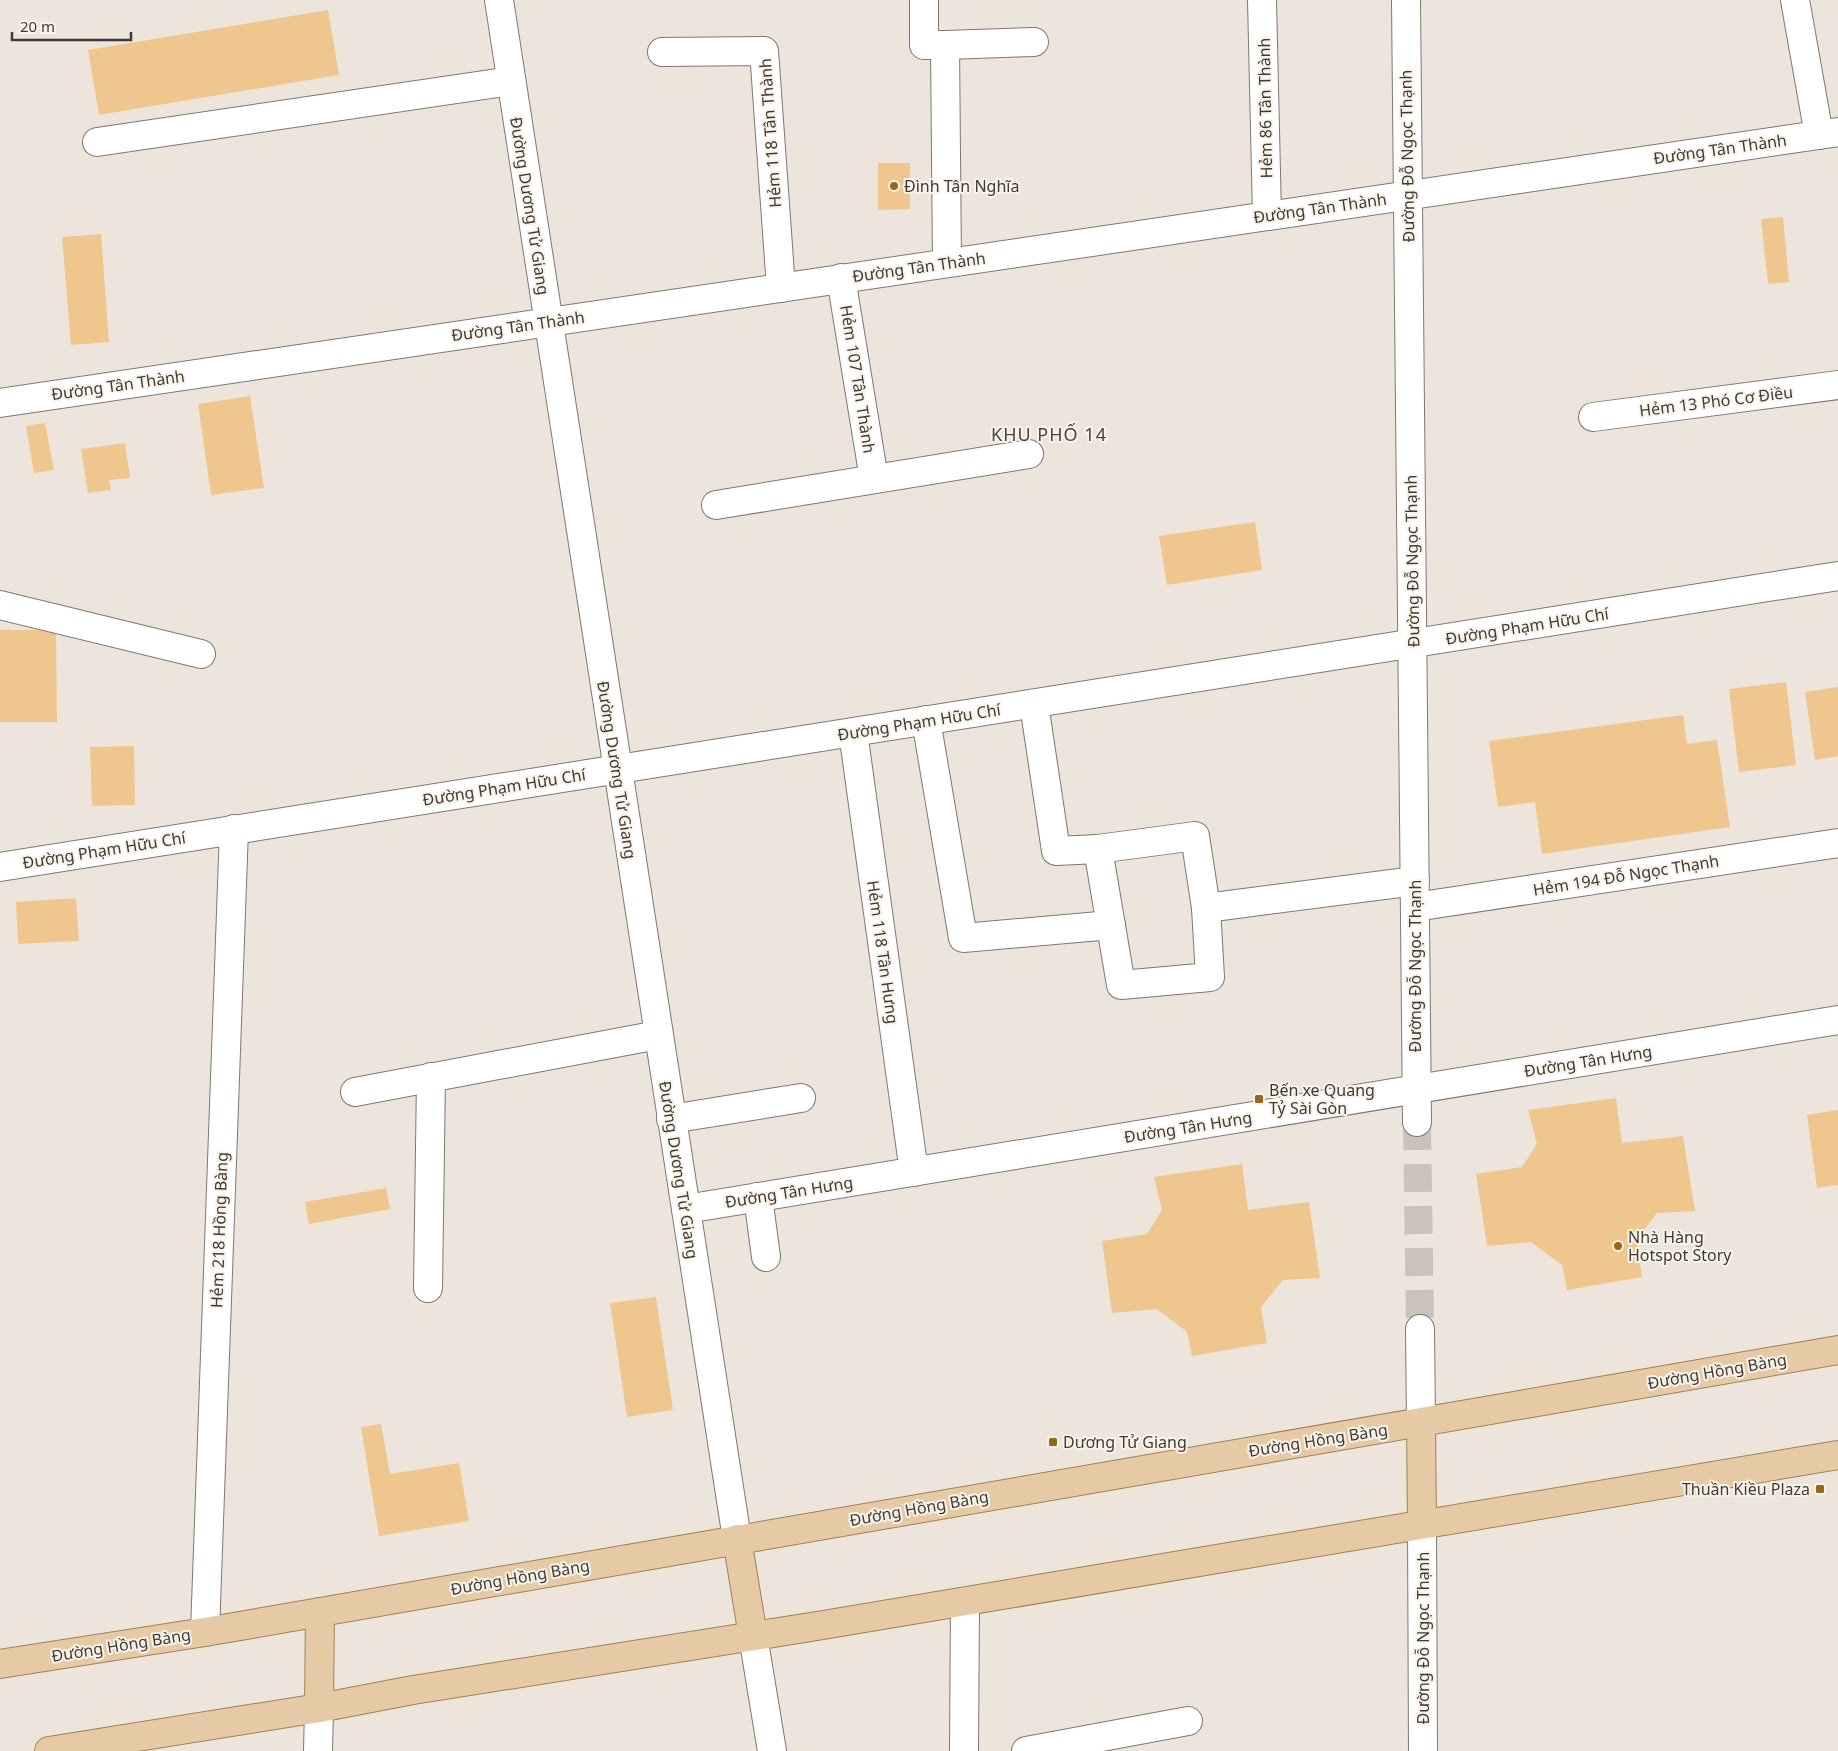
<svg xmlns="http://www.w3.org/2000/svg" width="1838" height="1751" viewBox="0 0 1838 1751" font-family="'Noto Sans',sans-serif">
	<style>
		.building { fill: #f0c68f }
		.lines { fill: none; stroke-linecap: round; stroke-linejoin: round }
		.minor-tunnel { stroke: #cac3bb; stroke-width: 28; stroke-dasharray: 28 14; stroke-linecap: butt }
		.minor-casing { stroke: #7e7870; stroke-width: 30 }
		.major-casing { stroke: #a08158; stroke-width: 30 }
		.minor { stroke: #fff; stroke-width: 28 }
		.major { stroke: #e5caa5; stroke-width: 28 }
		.poi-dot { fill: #976618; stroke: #faf3e9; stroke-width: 2 }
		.labels { text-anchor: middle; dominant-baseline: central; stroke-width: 4; stroke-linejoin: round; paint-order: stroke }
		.street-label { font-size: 16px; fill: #3e3b37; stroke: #faf3e9 }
		.poi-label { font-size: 16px; fill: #3e3b37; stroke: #faf3e9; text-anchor: start }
		.neighbourhood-label { font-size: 18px; letter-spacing: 1px; fill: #4a443d; stroke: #faf3e9 }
	</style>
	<rect width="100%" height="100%" fill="#ede5dc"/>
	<g class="building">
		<path d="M328,10L339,75L99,115L88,50Z"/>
		<path d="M878,163H910V209L878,210Z"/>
		<path d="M1783,217L1789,282L1768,284L1761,219Z"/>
		<path d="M101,234L109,342L71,345L62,237Z"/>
		<path d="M250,396L264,488L211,495L198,404Z"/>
		<path d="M45,423L54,470L34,473L26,426Z"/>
		<path d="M125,443L130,478L109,480L111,490L88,493L81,449Z"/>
		<path d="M1255,522L1262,570L1167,585L1159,536Z"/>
		<path d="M0,630H56L57,722H0Z"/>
		<path d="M1786,682L1796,765L1739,772L1729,689Z"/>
		<path d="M1838,687V756L1815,760L1805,692Z"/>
		<path d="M1683,715L1687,744L1717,740L1730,827L1542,854L1535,802L1498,807L1489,741Z"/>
		<path d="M134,746L135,805L92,806L90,747Z"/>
		<path d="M76,898L79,941L18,944L16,902Z"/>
		<path d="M1616,1098L1622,1143L1683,1136L1695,1211L1657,1213L1636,1240L1642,1277L1567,1290L1562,1265L1531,1242L1487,1246L1476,1174L1522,1167L1537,1144L1528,1110Z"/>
		<path d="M1838,1110V1185L1817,1188L1807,1115Z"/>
		<path d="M1242,1164L1248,1210L1309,1202L1320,1278L1283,1280L1261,1307L1267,1343L1192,1356L1187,1332L1157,1309L1112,1313L1102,1241L1147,1234L1162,1210L1154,1177Z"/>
		<path d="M386,1188L390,1209L309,1224L305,1202Z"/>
		<path d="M656,1297L673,1410L627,1417L610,1303Z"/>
		<path d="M381,1424L390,1474L459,1463L469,1521L379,1536L361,1427Z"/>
	</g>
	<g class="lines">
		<path class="minor-tunnel" d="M1417,1122L1420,1329"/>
		<g class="minor-casing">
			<g id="minor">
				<path d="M499,0L737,1539"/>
				<path d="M924,0V45H945L947,263"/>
				<path d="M1262,0L1267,216"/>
				<path d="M1406,0L1417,1122"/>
				<path d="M1795,0L1819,135"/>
				<path d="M945,45L1034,42"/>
				<path d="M662,52L764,51L781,288"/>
				<path d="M97,142L511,81"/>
				<path d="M841,278L874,479"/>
				<path d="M0,403L1838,132"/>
				<path d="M1593,417L1838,385"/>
				<path d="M716,505L1029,454"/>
				<path d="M0,605L201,654"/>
				<path d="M1034,704L1056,851L1098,849"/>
				<path d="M926,720L963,938L1111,925"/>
				<path d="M853,732L914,1172"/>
				<path d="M1195,836L1206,908L1210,977L1121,985L1098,849Z"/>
				<path d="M0,867L1838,576"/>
				<path d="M1415,907L1838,843"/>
				<path d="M1206,908L1415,881"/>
				<path d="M355,1092L658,1035"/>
				<path d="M671,1119L801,1098"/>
				<path d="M758,1197L766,1257"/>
				<path d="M686,1209L1838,1020"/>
				<path d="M428,1288L431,1077"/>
				<path d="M1420,1329L1421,1423"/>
				<path d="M1422,1524L1423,1751"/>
				<path d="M205,1632L234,829"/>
				<path d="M753,1636L772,1751"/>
				<path d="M318,1751L319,1708"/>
				<path d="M964,1751L965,1602"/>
				<path d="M1026,1751L1188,1721"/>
			</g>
		</g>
		<g class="major-casing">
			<g id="major">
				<path d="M1421,1423L1422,1524"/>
				<path d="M737,1539L753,1636"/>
				<path d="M0,1664L205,1632L1838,1350"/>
				<path d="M319,1708L320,1612"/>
				<path d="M49,1751L319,1708L413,1690L817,1626L1838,1455"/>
			</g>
		</g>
		<use href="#minor" class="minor"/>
		<use href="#major" class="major"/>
	</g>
	<g class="poi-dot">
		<circle cx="894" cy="186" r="5"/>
		<rect x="1254" y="1094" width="10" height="10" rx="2.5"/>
		<circle cx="1618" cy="1246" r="5"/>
		<rect x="1048" y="1437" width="10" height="10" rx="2.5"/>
		<rect x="1815" y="1484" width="10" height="10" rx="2.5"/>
	</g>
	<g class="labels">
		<g class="street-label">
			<text transform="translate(1265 108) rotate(-91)">Hẻm 86 Tân Thành</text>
			<text transform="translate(770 133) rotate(-94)">Hẻm 118 Tân Thành</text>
			<text transform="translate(1720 149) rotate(-8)">Đường Tân Thành</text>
			<text transform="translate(1407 156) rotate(-91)">Đường Đỗ Ngọc Thạnh</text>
			<text transform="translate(530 206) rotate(81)">Đường Dương Tử Giang</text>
			<text transform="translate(1320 208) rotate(-8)">Đường Tân Thành</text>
			<text transform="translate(919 267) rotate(-8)">Đường Tân Thành</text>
			<text transform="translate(518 326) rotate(-8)">Đường Tân Thành</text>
			<text transform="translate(858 379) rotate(81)">Hẻm 107 Tân Thành</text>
			<text transform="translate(118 385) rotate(-8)">Đường Tân Thành</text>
			<text transform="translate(1716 401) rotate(-7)">Hẻm 13 Phó Cơ Điều</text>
			<text transform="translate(1412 561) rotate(-91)">Đường Đỗ Ngọc Thạnh</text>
			<text transform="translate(1527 626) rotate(-9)">Đường Phạm Hữu Chí</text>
			<text transform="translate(919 722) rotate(-9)">Đường Phạm Hữu Chí</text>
			<text transform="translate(617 770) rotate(81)">Đường Dương Tử Giang</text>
			<text transform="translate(504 787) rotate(-9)">Đường Phạm Hữu Chí</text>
			<text transform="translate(104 850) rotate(-9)">Đường Phạm Hữu Chí</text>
			<text transform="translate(1626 875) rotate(-9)">Hẻm 194 Đỗ Ngọc Thạnh</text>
			<text transform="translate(883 952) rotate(82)">Hẻm 118 Tân Hưng</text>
			<text transform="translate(1415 966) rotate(-90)">Đường Đỗ Ngọc Thạnh</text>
			<text transform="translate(1588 1061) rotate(-9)">Đường Tân Hưng</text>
			<text transform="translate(1188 1127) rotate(-9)">Đường Tân Hưng</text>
			<text transform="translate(679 1170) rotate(81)">Đường Dương Tử Giang</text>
			<text transform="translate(789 1192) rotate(-9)">Đường Tân Hưng</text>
			<text transform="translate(219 1230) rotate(-88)">Hẻm 218 Hồng Bàng</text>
			<text transform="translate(1717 1371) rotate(-10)">Đường Hồng Bàng</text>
			<text transform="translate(1318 1440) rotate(-9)">Đường Hồng Bàng</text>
			<text transform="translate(919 1508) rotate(-10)">Đường Hồng Bàng</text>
			<text transform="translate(520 1577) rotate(-10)">Đường Hồng Bàng</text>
			<text transform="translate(1423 1638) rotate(-90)">Đường Đỗ Ngọc Thạnh</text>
			<text transform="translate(121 1645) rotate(-9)">Đường Hồng Bàng</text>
		</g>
		<g class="poi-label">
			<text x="904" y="186">Đình Tân Nghĩa</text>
			<text x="1269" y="1090">Bến xe Quang<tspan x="1269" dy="18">Tỷ Sài Gòn</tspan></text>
			<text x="1628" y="1237">Nhà Hàng<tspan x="1628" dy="18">Hotspot Story</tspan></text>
			<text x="1063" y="1442">Dương Tử Giang</text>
			<text x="1810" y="1489" text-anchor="end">Thuần Kiều Plaza</text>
		</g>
		<g class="neighbourhood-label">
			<text x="1049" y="434">KHU PHỐ 14</text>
		</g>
	</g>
	<path d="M12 32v8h119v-8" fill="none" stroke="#3e3b37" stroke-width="2.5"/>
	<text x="20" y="32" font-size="15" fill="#3e3b37" stroke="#faf3e9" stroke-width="4" paint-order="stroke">20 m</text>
</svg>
